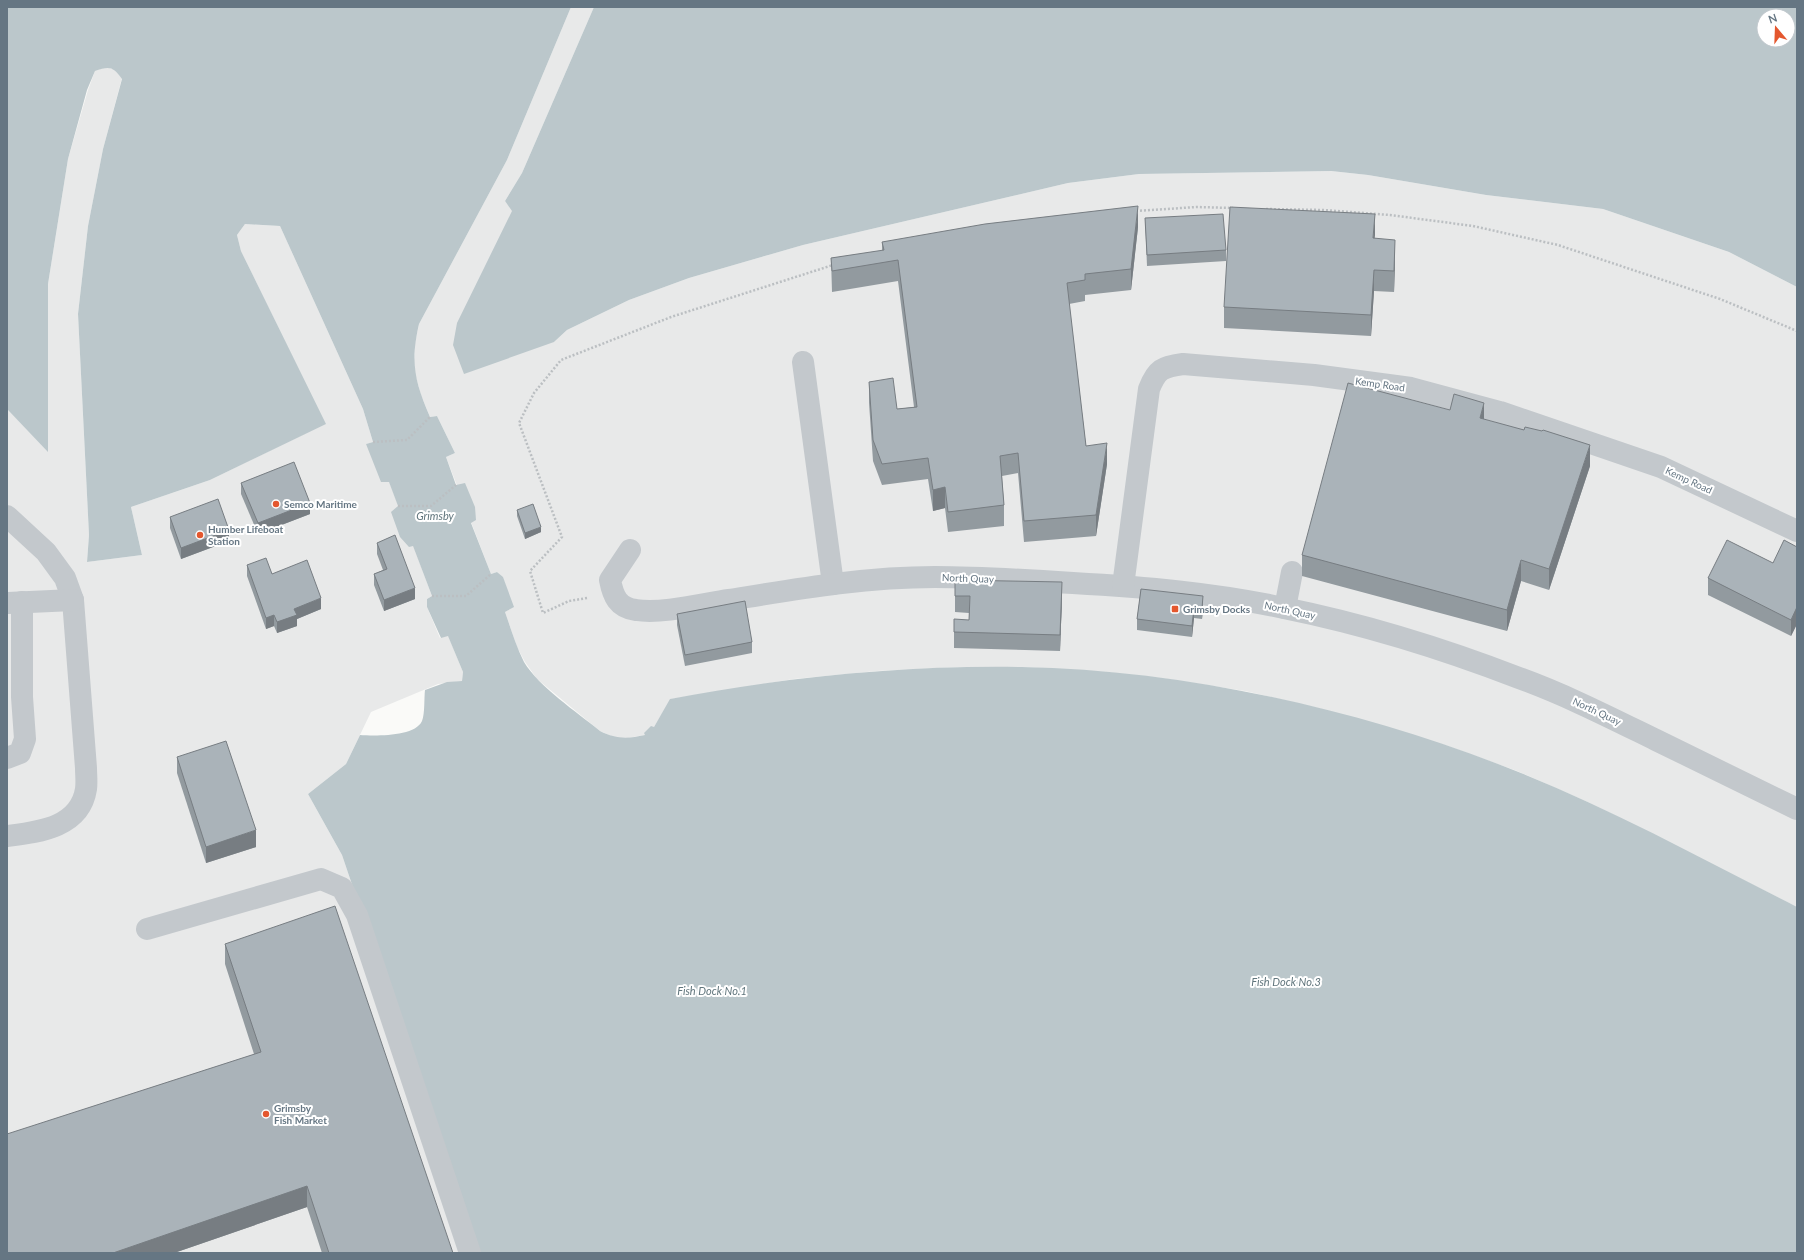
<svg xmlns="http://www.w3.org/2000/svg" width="1804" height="1260" viewBox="0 0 1804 1260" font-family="Lato,sans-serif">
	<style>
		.built { fill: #e8e9e9 }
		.water { fill: #bbc7cb; fill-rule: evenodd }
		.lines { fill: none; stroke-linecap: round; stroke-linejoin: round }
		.path { stroke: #bbbfc2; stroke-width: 2.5; stroke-dasharray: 2 2; stroke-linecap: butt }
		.minor { stroke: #c3c8cc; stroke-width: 22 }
		.wall { fill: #929a9f }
		.shaded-wall { fill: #777d82 }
		.building { fill: #aab3b9; stroke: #777d82 }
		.poi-dot { fill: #e4572e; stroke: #fff; stroke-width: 1.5 }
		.labels { text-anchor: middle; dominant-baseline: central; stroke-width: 4; stroke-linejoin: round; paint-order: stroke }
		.street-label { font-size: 10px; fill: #657683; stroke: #fff }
		.poi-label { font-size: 10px; font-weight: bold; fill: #657683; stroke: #fff; text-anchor: start }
		.water-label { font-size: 11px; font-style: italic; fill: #60757c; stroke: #fff }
	</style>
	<rect width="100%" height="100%" fill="#fafaf8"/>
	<g class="built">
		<path d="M571,7H594L522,173L505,201L512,210L554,342L567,330L629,300L689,278L803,245L1068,183L1139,174L1331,171L1368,175L1486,195L1603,209L1729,252L1797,287V907L1590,803L1517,771L1448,746L1318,708L1245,691L1161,678L1107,672L1024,667H956L877,671L794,679L671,699L654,727L645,735L622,739L611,736L600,731L537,679L525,662L517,647L505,612L513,607L503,578L497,572L491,574L446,457L455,453L437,416L430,417L421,395L414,370L415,343L419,324L507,160Z"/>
		<path d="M106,67L116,70L122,78L103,149L88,226L78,314L89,535L87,562L142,555L131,507L210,480L325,424L241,251L237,235L245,224L280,226L363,409L373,442L366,444L389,481L432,596L427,599V607L440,638L448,635L463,672L462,681L438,684L371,712L346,764L308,794L342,855L477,1253H7V409L48,451V284L68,159L88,90L95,71Z"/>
	</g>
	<g class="water">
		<path d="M7,7H571L507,160L419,324C410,363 415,382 430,417L437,416L455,453L446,457L456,485L465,483L475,507L476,520L471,523L491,574L497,572L503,577L514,607L505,612C511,629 516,646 524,662C539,687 577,712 600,731C616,739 627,739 645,735L644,733L651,726L654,727L670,699C786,677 904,665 1022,667C1186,670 1363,710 1516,771C1612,809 1704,860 1797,907V1253H477L342,855L308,794L346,764L360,735C374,736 415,737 422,721C425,714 424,698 425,690L447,682L462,681L463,672L448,636L441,638L427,607V599L432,596L413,546L409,547L400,537L391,512L398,506L389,482H381L366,444L373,442L363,409L280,226L245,224L237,235L241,251L326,424L210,480L131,507L142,555L87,562L89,535L78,314L88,226L103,149L122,79C113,66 109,66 95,71L87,90L68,159L48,284V452L7,409Z"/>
		<path d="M594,7H1797V287L1729,252L1603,209L1486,195L1368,175L1331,171L1139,174L1068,183L803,245L689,278L629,300L567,330L554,342L464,374L453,345L457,323L512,211L505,201L522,173ZM1764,16H1788V40H1764Z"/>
	</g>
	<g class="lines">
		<g class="path">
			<path d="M1266,209L1324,210L1390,215L1473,226L1558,245L1720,299L1797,331"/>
			<path d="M1136,211L1197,207L1233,208"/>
			<path d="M373,442L407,440L430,417"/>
			<path d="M398,506H431L456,485"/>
			<path d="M432,596H466L491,574"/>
			<path d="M587,598L569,601L543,613L530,571L562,537L519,423L534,393L561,360L671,317L833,265"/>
		</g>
		<g class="minor">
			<path d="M803,362L833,584"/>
			<path d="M7,516L46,552L65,578L73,600L86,768C86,775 87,782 86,789C80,828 38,832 7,836"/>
			<path d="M630,550L610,580C613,596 618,608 636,610C662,614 702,604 729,600C797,589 865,577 935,577C981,577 1027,580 1073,583C1144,587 1214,593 1284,608C1363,624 1444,649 1519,678C1566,695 1611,718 1656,740C1703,763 1750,786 1797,809"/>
			<path d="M1123,586L1149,389C1157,369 1162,367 1183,364L1314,375L1411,388L1500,412L1661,467L1797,531"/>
			<path d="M8,603L73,600"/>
			<path d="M1285,608L1292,572"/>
			<path d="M7,758L20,753L25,739L22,697V602"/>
			<path d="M147,929L321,879L342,888L357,915L470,1253"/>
		</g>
	</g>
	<g class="wall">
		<path d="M1145,218L1226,250V261L1147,266Z"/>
		<path d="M1138,227L1131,290L1085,295V301L1069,304L1086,446L1107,464L1096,536L1024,542L1018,473L1002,476L1004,505V526L948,532L945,508L933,511L928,479L882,485L873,461L869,403V382L897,409L914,407L898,281L832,292L831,258L882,251V242Z"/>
		<path d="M1375,238L1395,261L1394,292L1374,291L1371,336L1224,328V307Z"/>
		<path d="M1484,419L1590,466L1549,590L1521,581L1507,631L1302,576V555Z"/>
		<path d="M241,483L310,514L258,534L241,494Z"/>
		<path d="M517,510L541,532L525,539L517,516Z"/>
		<path d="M170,517L229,541L181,559L170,528Z"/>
		<path d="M377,543L415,599L384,611L374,585V574L383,570L377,554Z"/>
		<path d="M1797,547V624L1791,636L1708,595V578L1773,563Z"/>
		<path d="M247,565L272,574L321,609L297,619V626L277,633L274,626L266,629L247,576Z"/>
		<path d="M955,580L1062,598L1060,651L954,648V632L969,620V613L955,612Z"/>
		<path d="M1141,589L1203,607L1202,619L1194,618L1192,637L1137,630V619Z"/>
		<path d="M677,614L752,642V653L685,666L677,625Z"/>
		<path d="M177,757L256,847L206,863L177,773Z"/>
		<path d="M225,944L453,1253H322L307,1207L174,1253H7L254,1054L225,964Z"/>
	</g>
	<g class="shaded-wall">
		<path d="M1138,206V227L1131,290V269Z"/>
		<path d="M1375,214V235L1373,259V238Z"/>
		<path d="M1395,240V261L1394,292V271Z"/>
		<path d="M1374,270V291L1371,336V315Z"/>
		<path d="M1484,403V424L1480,418Z"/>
		<path d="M1107,443V464L1096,536V515Z"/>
		<path d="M1590,445V466L1549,590V569Z"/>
		<path d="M945,487V508L933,511V490Z"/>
		<path d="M310,503V514L258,534V523Z"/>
		<path d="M541,527V532L525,539V533Z"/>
		<path d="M229,530V541L181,559V548Z"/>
		<path d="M1521,560V581L1507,631V610Z"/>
		<path d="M1062,582V598L1060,651V635Z"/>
		<path d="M415,588V599L384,611V600Z"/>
		<path d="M1203,596V607L1202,619V608Z"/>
		<path d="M321,598V609L297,619V626L277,633V622L294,609Z"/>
		<path d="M1194,607V618L1192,637V626Z"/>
		<path d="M1797,607V624L1791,636V620Z"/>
		<path d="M274,615V626L266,629V618Z"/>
		<path d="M256,830V847L206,863V847Z"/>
		<path d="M307,1186V1207L174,1253H113Z"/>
	</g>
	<g class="building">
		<path d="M1138,206L1131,269L1085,274V280L1067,283L1086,446L1107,443L1096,515L1024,521L1018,453L1000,456L1004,505L948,512L945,487L933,490L928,458L882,464L873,440L869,382L893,378L897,409L917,407L898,260L832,271L831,258L884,250L882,242L985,224Z"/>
		<path d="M1230,207L1375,214L1373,238L1395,240L1394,271L1374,270L1371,315L1224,307Z"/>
		<path d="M1223,214L1226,250L1147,255L1145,218Z"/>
		<path d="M1348,383L1450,410L1454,394L1484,403L1480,418L1524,430L1525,427L1542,431L1543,430L1590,445L1549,569L1521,560L1507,610L1302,555Z"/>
		<path d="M294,462L310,503L258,523L241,483Z"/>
		<path d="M218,499L229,530L181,548L170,517Z"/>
		<path d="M533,504L541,527L525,533L517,510Z"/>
		<path d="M395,535L415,588L384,600L374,574L387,569L377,543Z"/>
		<path d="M1727,540L1773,563L1784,540L1797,547V607L1791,620L1708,578Z"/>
		<path d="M266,558L272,574L307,560L321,598L294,609L297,615L277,622L274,615L266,618L247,565Z"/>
		<path d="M955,580L1062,582L1060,635L954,632V619L969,620L970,596H955Z"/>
		<path d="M1141,589L1203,596L1202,608L1194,607L1192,626L1137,619Z"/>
		<path d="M745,601L752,642L685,655L677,614Z"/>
		<path d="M226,741L256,830L206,847L177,757Z"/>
		<path d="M335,906L453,1253H329L307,1186L113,1253H7V1134L261,1052L225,944Z"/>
	</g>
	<g class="poi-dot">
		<circle cx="276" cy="504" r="4"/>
		<circle cx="200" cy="535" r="4"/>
		<rect x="1171" y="605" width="8" height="8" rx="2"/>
		<circle cx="266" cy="1114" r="4"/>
	</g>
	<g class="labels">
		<g class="street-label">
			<text transform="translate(1380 384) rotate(8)">Kemp Road</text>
			<text transform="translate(1689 480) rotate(25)">Kemp Road</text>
			<text transform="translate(968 578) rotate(2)">North Quay</text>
			<text transform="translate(1290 610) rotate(12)">North Quay</text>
			<text transform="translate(1597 711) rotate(25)">North Quay</text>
		</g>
		<g class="poi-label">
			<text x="284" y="504">Semco Maritime</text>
			<text x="208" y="529">Humber Lifeboat<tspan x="208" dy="12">Station</tspan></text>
			<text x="1183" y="609">Grimsby Docks</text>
			<text x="274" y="1108">Grimsby<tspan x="274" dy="12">Fish Market</tspan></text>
		</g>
		<g class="water-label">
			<text x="435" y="515">Grimsby</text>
			<text x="1286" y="981">Fish Dock No.3</text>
			<text x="712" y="990">Fish Dock No.1</text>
		</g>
	</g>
	<rect width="1804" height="1260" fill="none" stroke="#657683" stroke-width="16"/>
	<g transform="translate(1776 28) rotate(341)"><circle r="19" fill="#ffffff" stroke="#c1c8cd"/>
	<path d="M0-3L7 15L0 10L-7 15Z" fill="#e4572e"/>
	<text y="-6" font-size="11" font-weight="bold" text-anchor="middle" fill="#657683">N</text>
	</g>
</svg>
